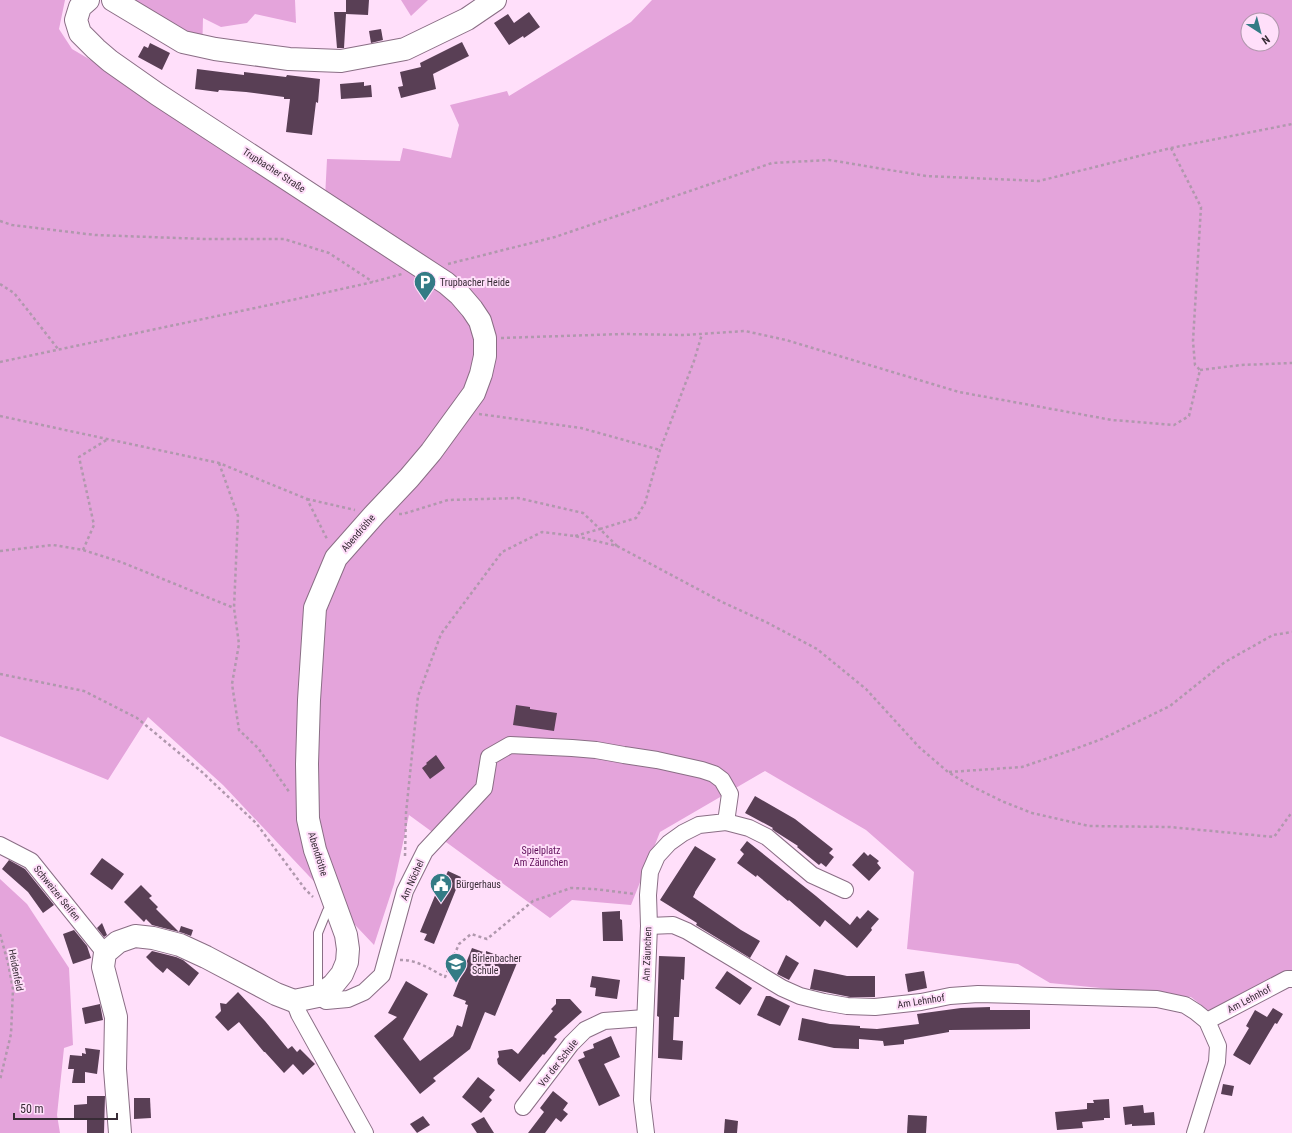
<svg xmlns="http://www.w3.org/2000/svg" width="1292" height="1133" viewBox="0 0 1292 1133" font-family="'Roboto Condensed',sans-serif">
	<style>
		.green { fill: #e4a4db; fill-rule: evenodd }
		.building { fill: #593f55 }
		.lines { fill: none; stroke-linecap: round; stroke-linejoin: round }
		.lane-casing { stroke: #8a6e85; stroke-width: 10 }
		.street-casing { stroke: #8a6e85; stroke-width: 18 }
		.secondary-casing { stroke: #8a6e85; stroke-width: 24 }
		.path { stroke: #b098ad; stroke-width: 2.5; stroke-dasharray: 3 3; stroke-linecap: butt }
		.lane { stroke: #fff; stroke-width: 8 }
		.street { stroke: #fff; stroke-width: 16 }
		.secondary { stroke: #fff; stroke-width: 22 }
		.labels { text-anchor: middle; dominant-baseline: central; stroke-width: 4; stroke-linejoin: round; paint-order: stroke }
		.street-label { font-size: 10px; fill: #382c36; stroke: #ffdffa }
		.poi-label { font-size: 10px; fill: #382c36; stroke: #ffdffa; text-anchor: start }
		.park-label { font-size: 10px; fill: #5e0c58; stroke: #ffdffa }
	</style>
	<rect width="100%" height="100%" fill="#ffdffa"/>
	<g class="green">
		<path d="M0,0H65L59,29L72,49L325,198L327,159L400,161L403,148L451,158L459,125L450,105L507,91L509,96L631,22L652,0H1292V975L1219,1019L1191,997L1050,983L1018,964L907,949L914,872L866,830L765,771L660,832L631,905L572,900L550,918L409,815L394,884L374,945L223,785L148,717L108,780L0,736ZM1248,20H1272V44H1248Z"/>
		<path d="M134,0H295L296,23L255,14L247,23L221,27L203,18L202,57L181,52L150,36Z"/>
		<path d="M401,0H428L411,16Z"/>
		<path d="M0,879L27,904L69,968L73,1045L64,1048L57,1115L60,1133H0Z"/>
	</g>
	<g class="building">
		<path d="M346,0H369L368,15L346,14L344,48H337L334,12H346Z"/>
		<path d="M529,12L540,27L524,38L523,36L509,45L494,23L508,14L514,23Z"/>
		<path d="M381,29L383,40L371,43L369,31Z"/>
		<path d="M462,42L469,56L433,74L436,89L401,98L398,87L403,86L400,72L421,67L420,63Z"/>
		<path d="M150,43L170,53L162,70L138,57L144,46L148,48Z"/>
		<path d="M197,69L244,75V72L286,77L287,75L320,79L318,103L316,102L312,135L286,132L290,99H284V97L246,92L219,90L218,92L195,89Z"/>
		<path d="M364,82V86L371,85L372,97L341,99L340,84Z"/>
		<path d="M516,705L530,707V709L557,713L554,731L513,725Z"/>
		<path d="M436,755L445,768L430,779L422,768L427,764L426,763Z"/>
		<path d="M755,796L795,819L833,849L829,853L834,857L826,867L821,863L819,865L797,847L798,846L776,832L772,829L773,828L745,813Z"/>
		<path d="M747,841L816,896L850,925L857,916L860,919L868,910L879,919L871,928L872,930L857,948L825,920L820,927L789,900L788,901L757,875L756,877L737,863L744,854L740,850Z"/>
		<path d="M695,846L716,859L695,892V893L693,897L741,930L760,941L750,958L696,925L697,923L660,900Z"/>
		<path d="M864,852L868,856L870,854L879,861L877,863L881,868L869,881L852,865Z"/>
		<path d="M102,858L124,874L112,890L90,874Z"/>
		<path d="M9,860L25,869L54,905L43,913L28,892L2,869Z"/>
		<path d="M448,871L461,877L434,944L424,940L427,934L420,932L443,876L445,877Z"/>
		<path d="M141,885L152,896L149,898L158,907L156,909L179,932L181,926L193,930L191,936L183,933L152,925L146,919L144,922L124,902Z"/>
		<path d="M620,911V919L622,920L623,941H603L602,912Z"/>
		<path d="M102,923L107,935L104,937L97,928Z"/>
		<path d="M74,930L87,946L91,958L73,964L63,934Z"/>
		<path d="M472,948L486,953V951L517,963L495,1016L485,1012L470,1049L433,1078L436,1081L420,1094L374,1036L397,1017L388,1013L406,981L428,994L403,1039L420,1061L453,1036L457,1025L462,1027L468,1005L465,1004L466,1001L453,996Z"/>
		<path d="M152,951L176,957L183,960L199,973L189,986L167,968L163,973L156,967L146,957Z"/>
		<path d="M786,955L799,963L789,980L777,974Z"/>
		<path d="M659,956L685,957L684,980L681,979L679,1017H674L673,1040L683,1041L682,1060L658,1058L659,1017L657,1016Z"/>
		<path d="M814,969L847,976H875V997H850L810,989Z"/>
		<path d="M727,971L752,988L740,1005L715,988Z"/>
		<path d="M924,971L927,988L908,992L905,974Z"/>
		<path d="M592,976L620,980L617,999L595,996L596,988L590,987Z"/>
		<path d="M238,992L265,1021L288,1049L292,1046L297,1052L300,1049L315,1064L303,1075L293,1064L284,1073L265,1052H264L239,1022L228,1031L215,1017L221,1011L220,1003L226,1004Z"/>
		<path d="M766,996H770L790,1006L780,1026L757,1015Z"/>
		<path d="M556,999H570L582,1012L554,1037L557,1039L544,1055L543,1054L520,1082L498,1064L497,1059L499,1057L498,1051L512,1049L518,1054L553,1011L551,1009L556,1004Z"/>
		<path d="M100,1004L103,1020L85,1024L82,1008Z"/>
		<path d="M990,1007V1010H1030V1029L949,1030V1032L904,1040V1044L884,1046L883,1041L859,1039V1049L834,1048L798,1040L802,1018L830,1024L860,1026V1028L877,1029L919,1024L917,1014L961,1008Z"/>
		<path d="M1273,1008L1283,1014L1277,1024L1275,1023L1250,1065L1233,1055L1249,1028L1246,1026L1255,1010L1267,1017Z"/>
		<path d="M611,1036L620,1057L604,1064L620,1096L599,1106L578,1060L585,1057L583,1052L594,1048L593,1044Z"/>
		<path d="M85,1048L100,1050L97,1074L85,1072V1083H72L74,1069H68L70,1055L82,1056V1053L86,1054Z"/>
		<path d="M478,1077L495,1090L489,1097L492,1100L481,1113L462,1097Z"/>
		<path d="M1223,1084L1234,1086L1232,1096L1221,1094Z"/>
		<path d="M553,1091L568,1103L563,1110L568,1114L561,1122L556,1118L545,1133H528L544,1112L540,1108Z"/>
		<path d="M87,1096H105L104,1133H87V1118H74V1105L87,1104Z"/>
		<path d="M134,1098H150L151,1118L134,1119Z"/>
		<path d="M1109,1099L1110,1118H1104V1120L1082,1122L1083,1128L1057,1130L1055,1112L1087,1109V1103H1094L1093,1100Z"/>
		<path d="M1143,1105L1144,1113L1154,1112L1155,1125L1132,1126V1124L1125,1125L1123,1107Z"/>
		<path d="M908,1115L927,1116L926,1133H907Z"/>
		<path d="M423,1116L430,1125L417,1133L410,1124Z"/>
		<path d="M484,1117L494,1133H477L471,1124Z"/>
		<path d="M725,1119L738,1121L737,1133H724Z"/>
	</g>
	<g class="lines">
		<g class="lane-casing">
			<path id="lane" d="M318,993V933L327,911L333,904"/>
		</g>
		<g class="street-casing">
			<g id="street">
				<path d="M726,822L749,828L767,837L812,875L845,890"/>
				<path d="M0,845L31,861L105,953"/>
				<path d="M649,926L673,925L687,931L782,988L800,996L824,1002L847,1006L875,1007L921,1002L950,996L978,994L1157,999L1185,1005L1196,1012L1207,1021L1218,1046L1217,1062L1195,1133"/>
				<path d="M318,996L326,1001L348,999L364,992L382,975L405,891L425,851L484,788L489,757L510,745L572,748L596,750L624,755L657,760L702,770L714,774L722,780L730,794L726,822L699,825L683,833L669,843L657,856L650,872L648,895L649,926L642,1100L646,1133"/>
				<path d="M294,1001L299,1014L365,1133"/>
				<path d="M1207,1021L1287,979H1292"/>
				<path d="M523,1107L571,1044L585,1030L604,1021L645,1018"/>
			</g>
		</g>
		<g class="secondary-casing">
			<g id="secondary">
				<path d="M88,0L80,7L76,20L80,33L96,49L110,61L157,94L446,283L460,295L472,309L480,321L485,338V356L481,374L474,393L431,452L409,478L374,515L336,558L315,608L309,700L307,764L308,819L315,850L346,935L348,949L347,962L342,974L333,985L318,996L294,1001L276,994L206,957L180,945L153,938L135,936L118,942L105,953L103,967L116,1017L115,1069L120,1133"/>
				<path d="M113,0L183,42L215,49L289,59L341,61L405,49L467,19L495,0"/>
			</g>
		</g>
		<g class="path">
			<path d="M1171,148L1201,207L1193,341L1195,365L1200,370"/>
			<path d="M0,221L12,225L95,235L205,239H284L329,253L373,282"/>
			<path d="M448,264L555,237L772,163L829,160L926,176L1039,181L1171,148L1292,124"/>
			<path d="M0,284L14,293L30,313L58,349"/>
			<path d="M501,338L623,334L685,335L745,331L786,340L959,392L1112,420L1174,425L1189,416L1200,370"/>
			<path d="M0,362L274,304L373,282L402,274"/>
			<path d="M1200,370L1241,365L1292,363"/>
			<path d="M479,414L581,428L660,450"/>
			<path d="M0,416L219,463L307,499L328,541"/>
			<path d="M219,463L238,516L234,608L239,644L232,684L239,730L258,748L290,793"/>
			<path d="M307,499L355,510"/>
			<path d="M399,514H403L448,500L518,498L583,513L600,529L575,536"/>
			<path d="M617,546L600,529L636,518L645,503L660,450L694,361L702,334"/>
			<path d="M83,550L94,525L79,457L108,439"/>
			<path d="M0,551L53,545L83,550L121,562L234,608"/>
			<path d="M0,674L84,691L137,718L202,772L256,823L305,889L313,897"/>
			<path d="M949,772L1022,767L1072,750L1102,739L1170,706L1225,662L1273,635L1292,632"/>
			<path d="M405,856L406,813L418,696L441,634L502,552L542,532L575,536L617,546L722,602L766,622L817,649L866,689L919,747L948,772L969,785L1004,802L1032,813L1089,826L1170,827L1274,837L1292,812"/>
			<path d="M0,934L8,963L13,989L11,1034L0,1080"/>
			<path d="M400,960C416,959 432,970 445,977L459,944L471,934L487,939L533,901L571,888L594,889L635,894"/>
		</g>
		<use href="#lane" class="lane"/>
		<use href="#street" class="street"/>
		<use href="#secondary" class="secondary"/>
	</g>
	<defs>
		<g id="parking-pin" transform="scale(1.15)"><path d="M0 17L-7.5 6A9.5 9.5 0 1 1 7.5 6Z" fill="#337b85" stroke="#ffdffa"/><path d="M-3.5-5.5H1a3.5 3.5 0 0 1 0 7H-1V5.5H-3.5ZM-1-3.4V-.6H.8a1.4 1.4 0 0 0 0-2.8Z" fill="#fff"/></g>
		<g id="civic-pin" transform="scale(1.15)"><path d="M0 17L-7.5 6A9.5 9.5 0 1 1 7.5 6Z" fill="#337b85" stroke="#ffdffa"/><path d="M-.6-6.5H3V-4.5H.6V-3L4-1V1h2V6H-6V1h2V-1L-.6-3ZM-1.2 2.5V6h2.4V2.5Z" fill="#fff"/></g>
		<g id="school-pin" transform="scale(1.15)"><path d="M0 17L-7.5 6A9.5 9.5 0 1 1 7.5 6Z" fill="#337b85" stroke="#ffdffa"/><path d="M0-5L7-2L0 1L-7-2ZM-4 1L0 2.5L4 1V4Q0 6-4 4Z" fill="#fff"/></g>
	</defs>
	<g fill-rule="evenodd">
		<use href="#parking-pin" x="425" y="282"/>
		<use href="#civic-pin" x="441" y="884"/>
		<use href="#school-pin" x="456" y="964"/>
	</g>
	<g class="labels">
		<g class="street-label">
			<text transform="translate(274 170) rotate(33)">Trupbacher Straße</text>
			<text transform="translate(358 533) rotate(-49)">Abendröthe</text>
			<text transform="translate(318 854) rotate(73)">Abendröthe</text>
			<text transform="translate(412 880) rotate(-66)">Am Nöchel</text>
			<text transform="translate(57 893) rotate(51)">Schweizer Seifen</text>
			<text transform="translate(647 954) rotate(-88)">Am Zäunchen</text>
			<text transform="translate(16 970) rotate(79)">Heidenfeld</text>
			<text transform="translate(1249 999) rotate(-28)">Am Lehnhof</text>
			<text transform="translate(921 1001) rotate(-9)">Am Lehnhof</text>
			<text transform="translate(558 1063) rotate(-52)">Vor der Schule</text>
		</g>
		<g class="poi-label">
			<text x="440" y="282">Trupbacher Heide</text>
			<text x="456" y="884">Bürgerhaus</text>
			<text x="472" y="958">Birlenbacher<tspan x="472" dy="12">Schule</tspan></text>
		</g>
		<g class="park-label">
			<text x="541" y="850">Spielplatz<tspan x="541" dy="12">Am Zäunchen</tspan></text>
		</g>
	</g>
	<g transform="translate(1260 32) rotate(144)"><circle r="19" fill="#ffdffa" stroke="#af97ac"/>
	<path d="M0-3L7 15L0 10L-7 15Z" fill="#337b85"/>
	<text y="-6" font-size="11" font-weight="bold" text-anchor="middle" fill="#382c36">N</text>
	</g>
	<path d="M14 1113v6h103v-6" fill="none" stroke="#382c36" stroke-width="2"/>
	<text x="20" y="1113" font-size="12" fill="#382c36" stroke="#ffdffa" stroke-width="3" paint-order="stroke">50 m</text>
</svg>
